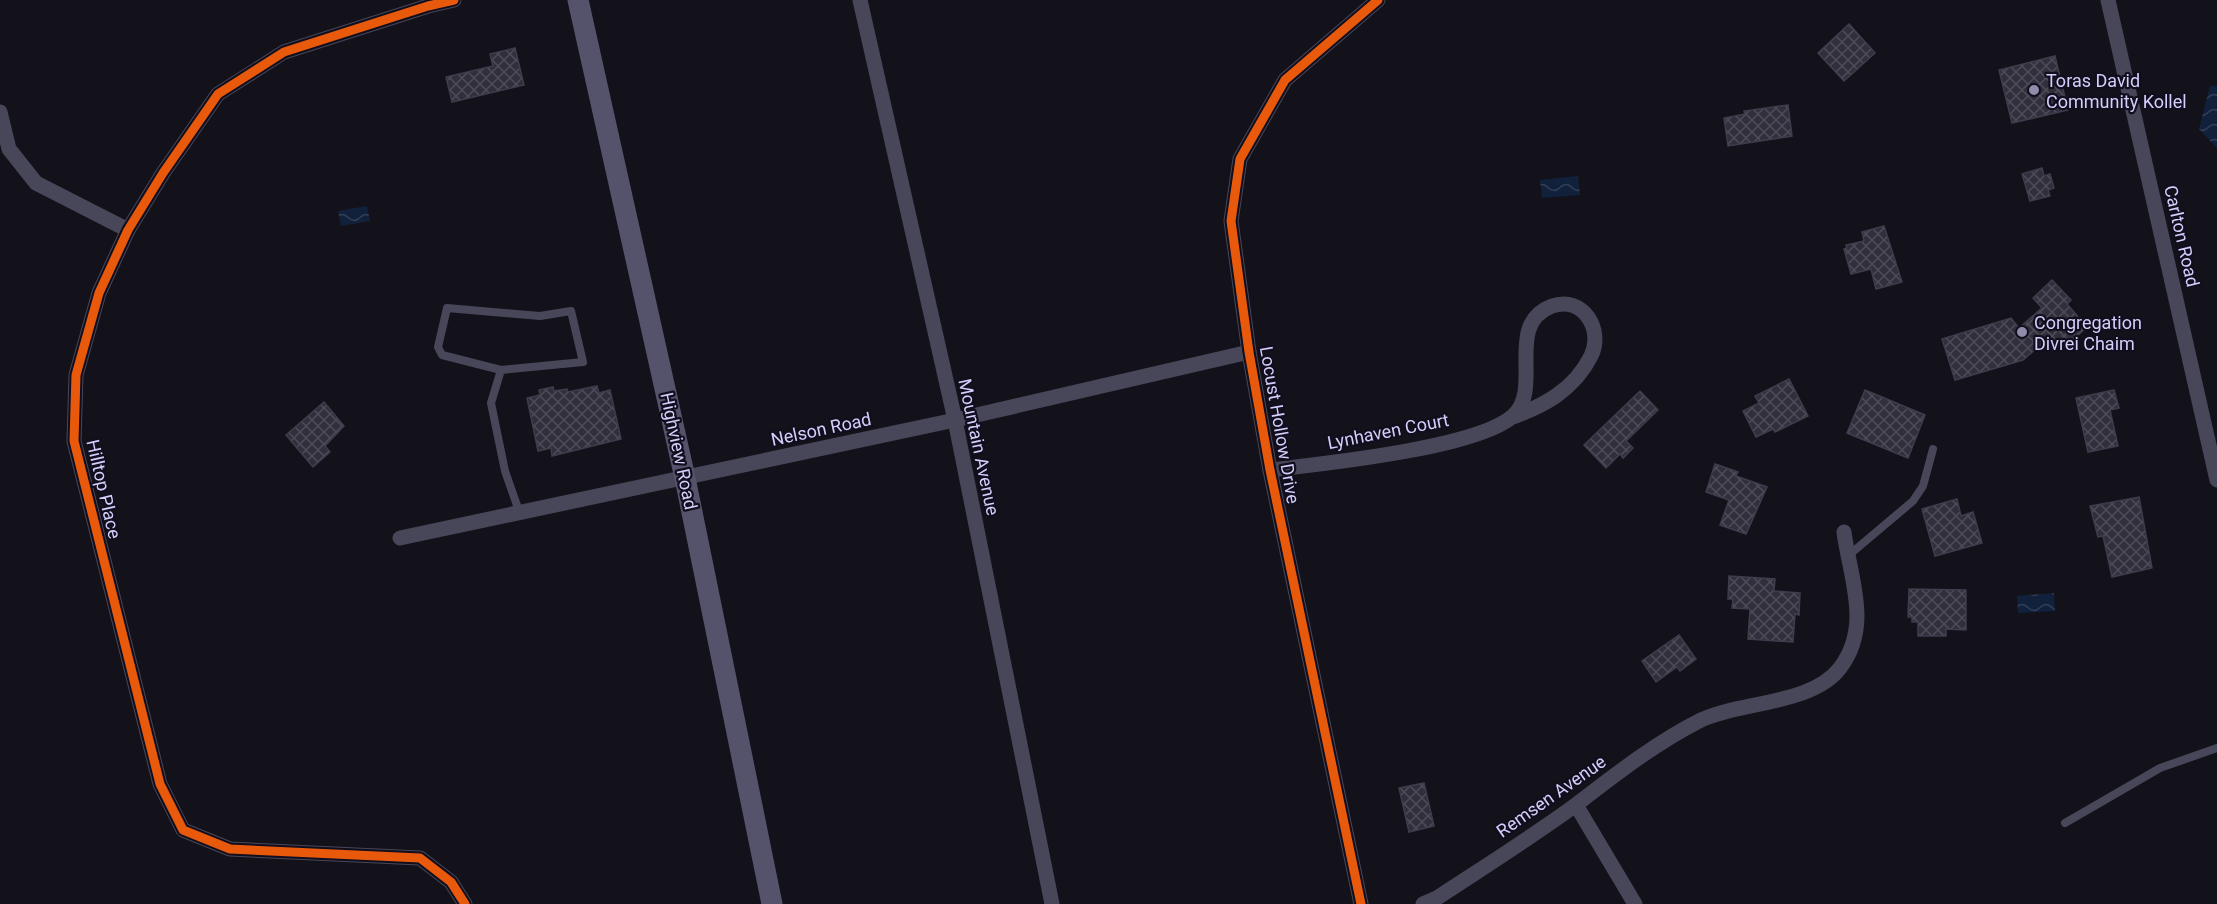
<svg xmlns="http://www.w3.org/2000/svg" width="2217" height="904" viewBox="0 0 2217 904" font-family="Roboto,sans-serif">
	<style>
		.water { fill: url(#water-waves) }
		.building { fill: url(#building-cross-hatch); stroke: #3f3c4d; stroke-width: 1.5 }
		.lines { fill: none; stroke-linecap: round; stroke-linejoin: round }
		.lane { stroke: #48475a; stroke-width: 8 }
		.street { stroke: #48475a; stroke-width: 15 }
		.secondary { stroke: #55536c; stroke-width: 21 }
		.cycleway-casing { stroke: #110e1d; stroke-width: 13 }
		.cycleway { stroke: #e8590c; stroke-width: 9 }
		.poi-dot { fill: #908cac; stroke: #110e1d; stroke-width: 2 }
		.labels { text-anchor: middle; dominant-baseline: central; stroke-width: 4.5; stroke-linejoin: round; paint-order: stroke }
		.poi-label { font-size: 18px; fill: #d4cefb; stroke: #110e1d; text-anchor: start }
		.street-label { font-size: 18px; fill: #d4cefb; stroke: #110e1d }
	</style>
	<defs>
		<pattern id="water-waves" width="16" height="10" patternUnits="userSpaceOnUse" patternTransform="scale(1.5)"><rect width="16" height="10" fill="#11203b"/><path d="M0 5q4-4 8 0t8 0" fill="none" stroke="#333f58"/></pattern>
		<pattern id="building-cross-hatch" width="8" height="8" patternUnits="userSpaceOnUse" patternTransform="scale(1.5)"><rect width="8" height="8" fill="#312f3c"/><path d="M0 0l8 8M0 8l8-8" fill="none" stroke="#4e4c59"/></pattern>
	</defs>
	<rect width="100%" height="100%" fill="#13121a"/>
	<g class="water">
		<path d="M2210,86H2217V148L2199,129Z"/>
		<path d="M1578,176L1580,195L1542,198L1540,180Z"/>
		<path d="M367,206L370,221L341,226L338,211Z"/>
		<path d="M2054,593L2055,611L2018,613L2017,596Z"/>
	</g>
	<g class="building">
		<path d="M1849,24L1875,53L1844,81L1818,53Z"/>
		<path d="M515,48L524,85L452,102L446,77L493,66L490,54Z"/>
		<path d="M2055,56L2068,110L2012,123L1999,70Z"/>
		<path d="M1788,105L1792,136L1728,146L1724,118L1745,114L1744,111Z"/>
		<path d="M2042,168L2044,176L2050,174L2054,188L2048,190L2050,196L2030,201L2022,174Z"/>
		<path d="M1884,226L1902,282L1876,289L1871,269L1851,274L1844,249L1847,248L1846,245L1864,241L1862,232Z"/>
		<path d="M2052,280L2071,300L2067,304L2087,327L2062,350L2050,337L2023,360L1955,380L1942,339L2011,318L2019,328L2042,308L2033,298Z"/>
		<path d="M1789,379L1808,416L1775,432L1773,429L1756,437L1743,411L1759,403L1755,396Z"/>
		<path d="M597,386L599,393L610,390L621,439L552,456L551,448L538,451L527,398L540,395L539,390L553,387L554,391L567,389L568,392Z"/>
		<path d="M1865,390L1925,415L1908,458L1847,433Z"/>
		<path d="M2114,390L2119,408L2110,410L2118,446L2088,452L2076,398Z"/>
		<path d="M1640,391L1658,410L1626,441L1633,448L1623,458L1620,454L1606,468L1584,445Z"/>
		<path d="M324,402L344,426L325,446L330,452L313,467L286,435Z"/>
		<path d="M1715,464L1738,472L1736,476L1767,487L1746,534L1720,525L1729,500L1706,492Z"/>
		<path d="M2139,497L2152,568L2112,577L2103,536L2098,537L2090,506Z"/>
		<path d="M1957,499L1961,516L1973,512L1982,543L1935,556L1922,509Z"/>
		<path d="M1729,576L1775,579L1774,591L1800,593L1799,615L1795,614L1793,642L1748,639L1750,609L1732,608L1733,599H1728Z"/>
		<path d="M1909,589L1966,590V630L1946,629V636H1918V622H1912V617H1908Z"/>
		<path d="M1679,635L1696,659L1680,671L1677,667L1656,682L1642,661Z"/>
		<path d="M1424,783L1434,826L1409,832L1399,788Z"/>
	</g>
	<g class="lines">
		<g class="lane">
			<path d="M501,370L442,355L438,347L447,308L540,316L571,311L583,362L501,370L491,403L505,471L520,514"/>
			<path d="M1849,555L1913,501L1923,486L1933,449"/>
			<path d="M2065,823L2160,768L2217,748"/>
		</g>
		<g class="street">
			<path d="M454,0L428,6L284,52L218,94L163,173L128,230L99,293L76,375L74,441L160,784L183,830L230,849L420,858L451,882L465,904"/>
			<path d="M860,0L955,420L1052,904"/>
			<path d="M2108,0L2217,480"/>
			<path d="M0,112L9,149L36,183L128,230"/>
			<path d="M1270,470C1321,464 1480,448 1514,415C1543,387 1504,324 1552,306C1583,295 1604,330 1591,356C1574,390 1544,406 1510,418"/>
			<path d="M400,538L955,420L1249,352"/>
			<path d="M1576,805L1635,904"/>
			<path d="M1361,904L1270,470L1249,352L1231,221L1240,159L1285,80L1378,0"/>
			<path d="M1423,904L1437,898C1484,867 1532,837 1577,804C1616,774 1657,742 1701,720C1741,701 1812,705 1840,668C1872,626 1850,578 1844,532"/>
		</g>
		<path class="secondary" d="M578,0L685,478L772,904"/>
		<g class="cycleway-casing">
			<g id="cycleway">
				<path d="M454,0L428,6L284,52L218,94L163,173L128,230L99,293L76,375L74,441L160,784L183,830L230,849L420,858L451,882L465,904"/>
				<path d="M1361,904L1270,470L1249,352L1231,221L1240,159L1285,80L1378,0"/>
			</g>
		</g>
		<use href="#cycleway" class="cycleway"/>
	</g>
	<g class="poi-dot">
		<circle cx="2034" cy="90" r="6"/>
		<circle cx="2022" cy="332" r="6"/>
	</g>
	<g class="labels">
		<g class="poi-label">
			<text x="2046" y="80">Toras David<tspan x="2046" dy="21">Community Kollel</tspan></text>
			<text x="2034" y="322">Congregation<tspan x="2034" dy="21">Divrei Chaim</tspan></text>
		</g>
		<g class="street-label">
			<text transform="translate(2182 236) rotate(77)">Carlton Road</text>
			<text transform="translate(1280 425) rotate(80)">Locust Hollow Drive</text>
			<text transform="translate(821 429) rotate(-12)">Nelson Road</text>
			<text transform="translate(1388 431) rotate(-11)">Lynhaven Court</text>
			<text transform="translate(979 447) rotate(78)">Mountain Avenue</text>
			<text transform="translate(679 451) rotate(78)">Highview Road</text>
			<text transform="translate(104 489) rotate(77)">Hilltop Place</text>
			<text transform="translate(1551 796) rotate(-35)">Remsen Avenue</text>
		</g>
	</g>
</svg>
